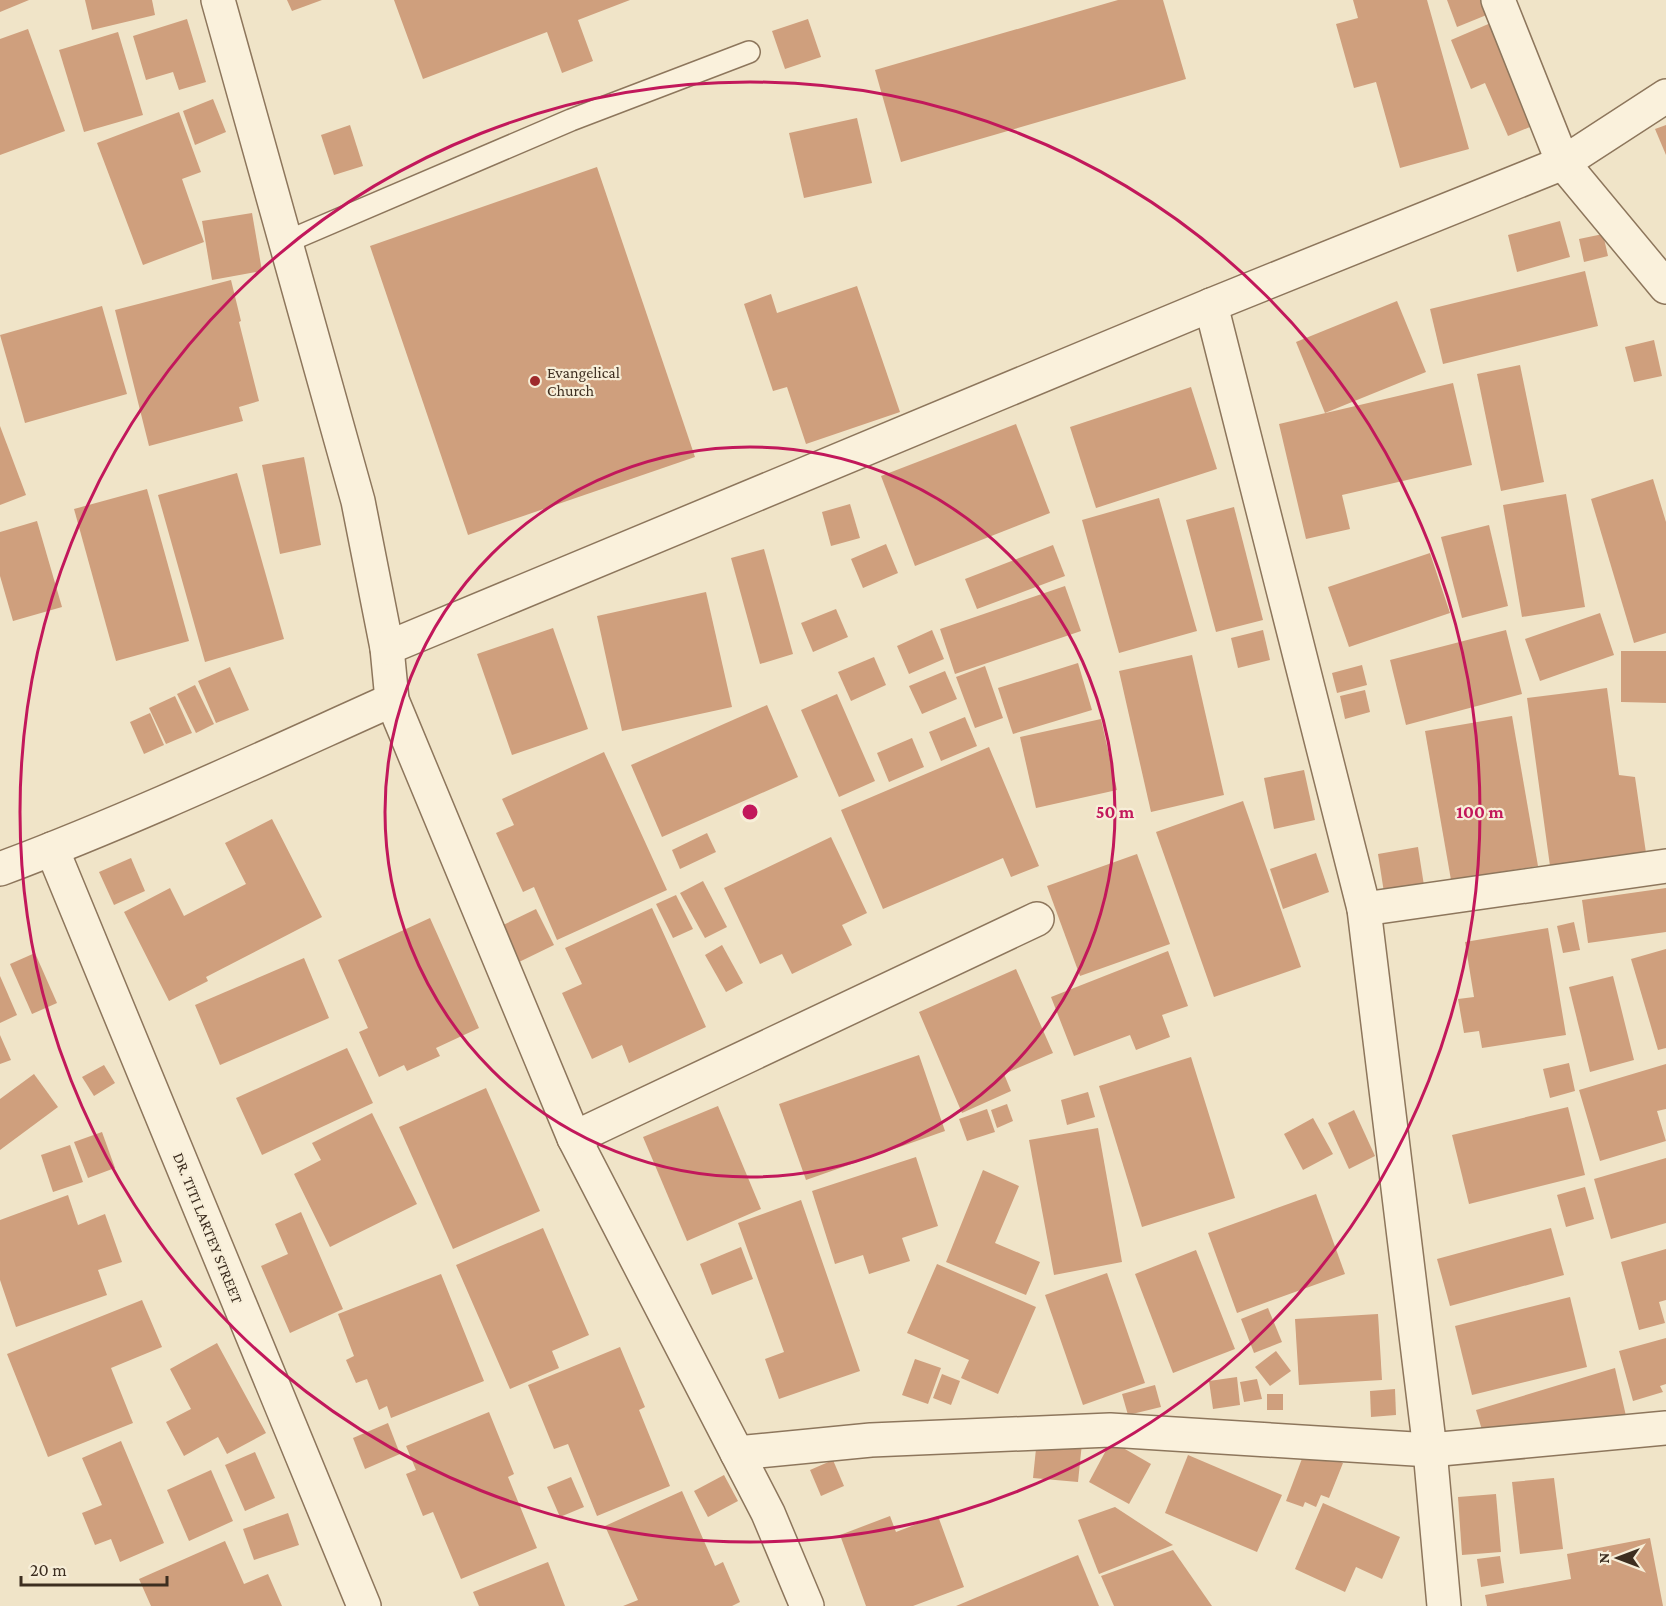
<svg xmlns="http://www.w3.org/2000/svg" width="1666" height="1606" viewBox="0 0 1666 1606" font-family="'Crimson Pro',serif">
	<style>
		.building { fill: #cf9f7d }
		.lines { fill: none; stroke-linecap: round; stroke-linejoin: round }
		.service-casing { stroke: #8d765c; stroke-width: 24 }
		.minor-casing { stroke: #8d765c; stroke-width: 36 }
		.service { stroke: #faf1dc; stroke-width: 21 }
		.minor { stroke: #faf1dc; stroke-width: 33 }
		.ring { fill: none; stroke: #c2185b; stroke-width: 3 }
		.poi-dot { fill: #9e2a2b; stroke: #f7eed8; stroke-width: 2 }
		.labels { text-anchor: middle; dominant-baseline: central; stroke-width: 4.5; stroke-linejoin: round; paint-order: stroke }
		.poi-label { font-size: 16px; fill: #3d2e20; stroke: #f7eed8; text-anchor: start }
		.street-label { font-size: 16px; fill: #3d2e20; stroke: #f7eed8 }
		.centre { fill: #c2185b; stroke: #f7eed8; stroke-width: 3 }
		.ring-label { font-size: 18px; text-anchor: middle; font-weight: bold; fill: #c2185b; stroke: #f7eed8; stroke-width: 4.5; stroke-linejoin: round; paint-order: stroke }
	</style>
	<rect width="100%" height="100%" fill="#f0e4c8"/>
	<g class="building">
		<path d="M0,0H29L0,12Z"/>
		<path d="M85,0H152L155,15L92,30Z"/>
		<path d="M287,0H322L292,11Z"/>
		<path d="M394,0H630L578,20L593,61L562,73L547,32L423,79Z"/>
		<path d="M1118,0H1163L1186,79L901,162L875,70Z"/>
		<path d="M1353,0H1427L1469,149L1400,168L1376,82L1354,88L1336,24L1358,18Z"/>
		<path d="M1447,0H1484L1489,14L1457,27Z"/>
		<path d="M187,19L206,82L179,90L173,72L146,80L133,36Z"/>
		<path d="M808,19L821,57L785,69L772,31Z"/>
		<path d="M1493,22L1537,124L1508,136L1485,83L1471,89L1451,40Z"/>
		<path d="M28,29L65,131L0,155V39Z"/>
		<path d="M118,32L143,115L84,132L59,50Z"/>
		<path d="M213,99L226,132L195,145L183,111Z"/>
		<path d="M179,112L201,172L182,179L204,242L143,265L97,143Z"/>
		<path d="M857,118L872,183L804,198L789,133Z"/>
		<path d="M350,125L363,166L334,175L321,135Z"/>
		<path d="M1666,125V155L1655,129Z"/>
		<path d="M597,167L695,457L468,535L370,246Z"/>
		<path d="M252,213L262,271L212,280L202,221Z"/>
		<path d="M1560,221L1570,257L1517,272L1508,235Z"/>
		<path d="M1603,234L1608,256L1584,262L1579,239Z"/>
		<path d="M1585,271L1598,326L1443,364L1430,309Z"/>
		<path d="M231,280L241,321L239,322L259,401L239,407L243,421L149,446L115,310Z"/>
		<path d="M857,286L900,412L806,444L787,387L773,391L744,304L771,294L777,313Z"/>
		<path d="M1397,301L1426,372L1325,413L1296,342Z"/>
		<path d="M102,306L127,394L25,423L0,335Z"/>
		<path d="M1654,340L1662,376L1634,382L1625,347Z"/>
		<path d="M1520,365L1544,482L1501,491L1477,374Z"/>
		<path d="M1453,383L1472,465L1342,495L1350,529L1306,539L1279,424Z"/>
		<path d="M1191,387L1217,469L1096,508L1070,427Z"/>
		<path d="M1016,424L1050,513L915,566L881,476Z"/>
		<path d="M0,426L26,495L0,505Z"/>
		<path d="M304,457L321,545L280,554L262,465Z"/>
		<path d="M237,473L284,639L205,662L158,495Z"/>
		<path d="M1653,479L1666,522V633L1634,643L1591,499Z"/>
		<path d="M147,489L189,641L116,661L74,509Z"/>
		<path d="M1566,494L1585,607L1522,617L1503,505Z"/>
		<path d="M1159,498L1197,631L1119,653L1082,520Z"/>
		<path d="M850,504L860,538L831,546L822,512Z"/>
		<path d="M1234,507L1263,620L1216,632L1186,520Z"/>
		<path d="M37,521L62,607L13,621L0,576V532Z"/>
		<path d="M1489,525L1508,606L1462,618L1441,537Z"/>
		<path d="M886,544L898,573L863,588L851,559Z"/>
		<path d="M1053,545L1065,576L977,609L965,579Z"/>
		<path d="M764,549L793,654L760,664L731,558Z"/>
		<path d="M1430,553L1450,613L1349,647L1328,587Z"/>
		<path d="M1065,586L1081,631L955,674L940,629Z"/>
		<path d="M706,592L732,707L622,731L597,616Z"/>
		<path d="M836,609L848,637L813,652L801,623Z"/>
		<path d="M1600,613L1614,655L1540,681L1525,639Z"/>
		<path d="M553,628L588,729L512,755L477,654Z"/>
		<path d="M932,630L944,659L909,674L897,646Z"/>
		<path d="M1263,630L1270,660L1238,668L1231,638Z"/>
		<path d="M1506,630L1522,694L1406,725L1390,660Z"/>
		<path d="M1621,651H1666V703L1621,702Z"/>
		<path d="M1192,655L1224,795L1151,812L1119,671Z"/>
		<path d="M874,657L886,685L851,701L838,672Z"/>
		<path d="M1078,663L1092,710L1013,734L998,688Z"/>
		<path d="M1362,665L1367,685L1337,693L1332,673Z"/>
		<path d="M985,666L1003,718L975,728L956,677Z"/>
		<path d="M230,667L249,710L216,723L198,681Z"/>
		<path d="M945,671L957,699L922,714L909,686Z"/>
		<path d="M195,685L214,724L196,733L177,694Z"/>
		<path d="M1607,688L1619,775L1635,777L1646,853L1550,866L1527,698Z"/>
		<path d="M1365,690L1370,712L1345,719L1340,696Z"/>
		<path d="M837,694L875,781L839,797L801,710Z"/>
		<path d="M175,696L192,733L166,744L149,708Z"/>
		<path d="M767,705L798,777L662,837L631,765Z"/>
		<path d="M150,713L164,745L144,754L130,722Z"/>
		<path d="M1512,716L1538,866L1451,880L1425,731Z"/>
		<path d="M965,717L977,746L941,761L929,732Z"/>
		<path d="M1101,719L1117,790L1036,808L1020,737Z"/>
		<path d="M912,738L924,767L889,782L877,753Z"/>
		<path d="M989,747L1039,866L1011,877L1003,858L883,909L841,810Z"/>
		<path d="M604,752L667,890L557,940L534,887L523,892L496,833L514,825L502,799Z"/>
		<path d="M1304,770L1315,820L1274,829L1264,778Z"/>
		<path d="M1243,801L1301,967L1214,997L1156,832Z"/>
		<path d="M272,819L322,917L206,977L208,981L169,1001L124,912L170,888L184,916L246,884L225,843Z"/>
		<path d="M707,833L716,852L680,869L672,850Z"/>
		<path d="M831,837L867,913L842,925L852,945L792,974L782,954L760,964L724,888Z"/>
		<path d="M1418,847L1425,892L1385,899L1378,854Z"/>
		<path d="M1316,853L1329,892L1283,909L1270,869Z"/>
		<path d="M1137,854L1170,944L1080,976L1047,886Z"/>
		<path d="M131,858L145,891L114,905L99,872Z"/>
		<path d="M703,881L727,927L705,938L680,893Z"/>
		<path d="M1666,888V932L1588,943L1582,900Z"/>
		<path d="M676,895L693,929L673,938L656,904Z"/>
		<path d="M652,908L706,1027L629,1063L622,1045L592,1059L562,993L582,984L565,948Z"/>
		<path d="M536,909L554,945L517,963L499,927Z"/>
		<path d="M430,918L479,1028L436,1048L440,1056L407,1071L404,1065L379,1077L359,1032L368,1028L338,960Z"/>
		<path d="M1574,922L1580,950L1563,953L1557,926Z"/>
		<path d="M1548,928L1566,1035L1482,1048L1479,1031L1464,1033L1458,999L1474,997L1465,942Z"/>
		<path d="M722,945L743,983L726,992L705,955Z"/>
		<path d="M1666,949V1048L1658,1050L1631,959Z"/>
		<path d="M1168,951L1188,1006L1162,1015L1170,1037L1136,1050L1130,1035L1074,1056L1051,997Z"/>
		<path d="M35,953L57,1003L32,1014L10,964Z"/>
		<path d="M304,958L329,1018L220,1065L195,1005Z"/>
		<path d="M1016,969L1053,1053L1004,1074L1011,1091L962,1113L919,1012Z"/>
		<path d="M0,976L17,1015L0,1023Z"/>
		<path d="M1613,976L1634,1060L1590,1072L1569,987Z"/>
		<path d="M0,1035L11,1060L0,1064Z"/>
		<path d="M347,1048L373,1103L262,1155L236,1098Z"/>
		<path d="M919,1055L945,1131L806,1180L779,1104Z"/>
		<path d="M1191,1057L1235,1198L1142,1227L1099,1086Z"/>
		<path d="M1569,1063L1575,1091L1550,1098L1543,1069Z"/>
		<path d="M1666,1064V1109L1657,1111L1666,1141L1600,1161L1579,1090Z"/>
		<path d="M104,1065L115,1083L94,1096L82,1077Z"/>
		<path d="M34,1074L58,1107L0,1150V1099Z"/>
		<path d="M486,1088L540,1211L453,1249L399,1127Z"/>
		<path d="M1088,1092L1095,1117L1067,1125L1061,1100Z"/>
		<path d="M1007,1104L1013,1121L997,1128L991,1110Z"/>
		<path d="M718,1106L761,1209L687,1241L643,1137Z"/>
		<path d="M1568,1107L1585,1175L1469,1204L1452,1135Z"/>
		<path d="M987,1109L995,1132L967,1141L959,1119Z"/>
		<path d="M1354,1110L1375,1156L1349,1169L1328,1123Z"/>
		<path d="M372,1113L417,1204L330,1247L294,1174L321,1160L312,1143Z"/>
		<path d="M1313,1118L1333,1154L1303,1170L1284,1134Z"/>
		<path d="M1098,1128L1122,1262L1054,1275L1029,1140Z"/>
		<path d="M102,1132L115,1168L88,1178L74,1142Z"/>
		<path d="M70,1145L83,1182L53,1192L41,1155Z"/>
		<path d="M916,1157L938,1226L902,1238L910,1261L869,1274L863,1255L835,1264L812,1191Z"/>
		<path d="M1666,1158V1223L1611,1239L1594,1179Z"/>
		<path d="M983,1170L1019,1186L995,1243L1040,1262L1026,1295L946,1262Z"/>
		<path d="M1585,1187L1594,1219L1566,1227L1557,1195Z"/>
		<path d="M1316,1194L1345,1274L1237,1313L1208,1233Z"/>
		<path d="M68,1195L78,1225L105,1214L122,1262L98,1270L107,1295L16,1327L0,1280V1220Z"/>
		<path d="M801,1200L860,1371L779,1399L765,1359L784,1352L738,1223Z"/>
		<path d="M301,1212L343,1309L290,1333L261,1266L288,1254L275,1224Z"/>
		<path d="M543,1228L589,1335L552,1351L559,1368L510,1389L456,1265Z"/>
		<path d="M1551,1228L1564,1275L1450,1306L1437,1259Z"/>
		<path d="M741,1247L753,1279L712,1295L700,1264Z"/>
		<path d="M1666,1249V1300L1659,1302L1665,1323L1639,1330L1621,1262Z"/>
		<path d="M1196,1250L1235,1349L1173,1373L1135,1274Z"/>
		<path d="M937,1264L1036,1307L998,1394L961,1378L969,1360L907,1333Z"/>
		<path d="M1107,1273L1145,1383L1083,1405L1045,1295Z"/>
		<path d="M441,1274L484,1381L391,1418L387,1406L379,1410L367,1379L356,1383L346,1360L354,1356L338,1314Z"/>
		<path d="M1570,1297L1587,1367L1472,1395L1455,1326Z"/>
		<path d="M142,1300L162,1347L111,1368L133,1423L48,1457L7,1354Z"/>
		<path d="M1268,1308L1282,1342L1254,1353L1241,1319Z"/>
		<path d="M1378,1314L1382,1380L1299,1385L1295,1319Z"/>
		<path d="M1666,1338V1384L1660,1386L1663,1392L1633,1401L1619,1351Z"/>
		<path d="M217,1343L266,1433L227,1454L218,1437L184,1456L166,1422L191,1409L170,1369Z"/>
		<path d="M620,1347L645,1407L639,1410L670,1486L597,1516L568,1444L554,1449L528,1385Z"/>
		<path d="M1276,1351L1291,1371L1270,1386L1255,1367Z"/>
		<path d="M915,1359L941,1368L928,1404L902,1395Z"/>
		<path d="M1615,1368L1626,1416L1482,1430L1476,1410Z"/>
		<path d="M942,1374L960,1381L951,1405L933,1398Z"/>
		<path d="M1237,1377L1240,1405L1213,1409L1209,1381Z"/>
		<path d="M1257,1379L1262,1399L1244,1402L1240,1382Z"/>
		<path d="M1155,1385L1161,1407L1128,1415L1122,1394Z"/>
		<path d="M1395,1389L1396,1415L1371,1417L1370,1391Z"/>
		<rect x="1267" y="1394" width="16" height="16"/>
		<path d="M489,1412L514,1474L508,1477L537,1548L461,1579L433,1512L423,1516L406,1474L416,1470L406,1446Z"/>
		<path d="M388,1423L400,1454L365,1469L353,1438Z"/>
		<path d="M1037,1439L1082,1443L1078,1482L1033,1478Z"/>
		<path d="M121,1441L164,1543L120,1562L111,1539L95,1545L82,1513L102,1505L82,1458Z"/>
		<path d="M1111,1441L1151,1464L1129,1504L1089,1482Z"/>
		<path d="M1306,1448L1343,1463L1329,1498L1321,1495L1316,1507L1305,1502L1303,1507L1286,1501Z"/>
		<path d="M255,1452L275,1498L245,1511L225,1465Z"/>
		<path d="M1188,1455L1282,1495L1257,1552L1165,1513Z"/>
		<path d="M833,1460L844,1486L821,1496L810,1470Z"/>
		<path d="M211,1470L233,1521L189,1541L167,1490Z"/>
		<path d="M724,1475L738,1501L708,1517L694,1491Z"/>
		<path d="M571,1477L584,1507L560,1517L547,1487Z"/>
		<path d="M1554,1478L1563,1549L1520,1554L1512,1482Z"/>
		<path d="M682,1491L715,1566L723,1562L740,1602L732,1606H623L638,1600L605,1526Z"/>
		<path d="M1496,1494L1501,1552L1462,1555L1458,1497Z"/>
		<path d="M1323,1503L1400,1537L1382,1579L1356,1567L1345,1592L1295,1569Z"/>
		<path d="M1115,1507L1173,1545L1099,1574L1078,1520Z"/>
		<path d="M288,1513L299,1545L254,1560L243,1529Z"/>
		<path d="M890,1516L896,1532L938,1516L964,1587L913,1606H866L840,1535Z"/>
		<path d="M1650,1538L1663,1606H1487L1485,1595L1571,1579L1567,1554Z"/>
		<path d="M225,1541L244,1584L268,1574L282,1606H151L139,1579Z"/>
		<path d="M1173,1550L1212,1606H1114L1101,1576Z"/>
		<path d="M1078,1555L1099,1606H956Z"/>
		<path d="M1500,1556L1504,1583L1481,1587L1477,1559Z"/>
		<path d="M548,1562L565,1606H479L473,1592Z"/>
	</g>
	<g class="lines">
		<g class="service-casing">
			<path id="service" d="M286,242L571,120L749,52"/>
		</g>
		<g class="minor-casing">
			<g id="minor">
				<path d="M218,0L358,501L387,648L392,700L574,1138L768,1513L807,1606"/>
				<path d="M1498,0L1563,163L1666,287"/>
				<path d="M1211,305L1364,909L1430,1450L1444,1606"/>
				<path d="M387,648L1211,305L1563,163L1666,96"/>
				<path d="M52,849L364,1606"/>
				<path d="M0,869C133,819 263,758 392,700"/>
				<path d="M1364,909L1666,866"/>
				<path d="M574,1138L1037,919"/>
				<path d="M737,1453L871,1440L1110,1430L1430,1450L1666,1428"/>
			</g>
		</g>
		<use href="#service" class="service"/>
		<use href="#minor" class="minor"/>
	</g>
	<g class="ring">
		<circle cx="750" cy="812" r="365"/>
		<circle cx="750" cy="812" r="730"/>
	</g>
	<circle class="poi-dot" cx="535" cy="381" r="6"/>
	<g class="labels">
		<g class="poi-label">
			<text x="547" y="372">Evangelical<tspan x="547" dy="18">Church</tspan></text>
		</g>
		<g class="street-label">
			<text transform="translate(208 1228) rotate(68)">DR. TITI LARTEY STREET</text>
		</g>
	</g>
	<circle cx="750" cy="812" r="9" class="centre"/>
	<g class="ring-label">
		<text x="1115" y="818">50 m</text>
		<text x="1480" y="818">100 m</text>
	</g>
	<g transform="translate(1618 1558) rotate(270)" stroke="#f7eed8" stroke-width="4.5" paint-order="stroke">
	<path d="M0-4.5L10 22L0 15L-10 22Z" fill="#3d2e20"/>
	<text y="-9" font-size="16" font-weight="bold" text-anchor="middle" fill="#3d2e20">N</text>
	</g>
	<path d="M21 1576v9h146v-9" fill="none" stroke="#3d2e20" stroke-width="3"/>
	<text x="30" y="1576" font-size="18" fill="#3d2e20" stroke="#f7eed8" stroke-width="4.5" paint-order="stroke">20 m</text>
</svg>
